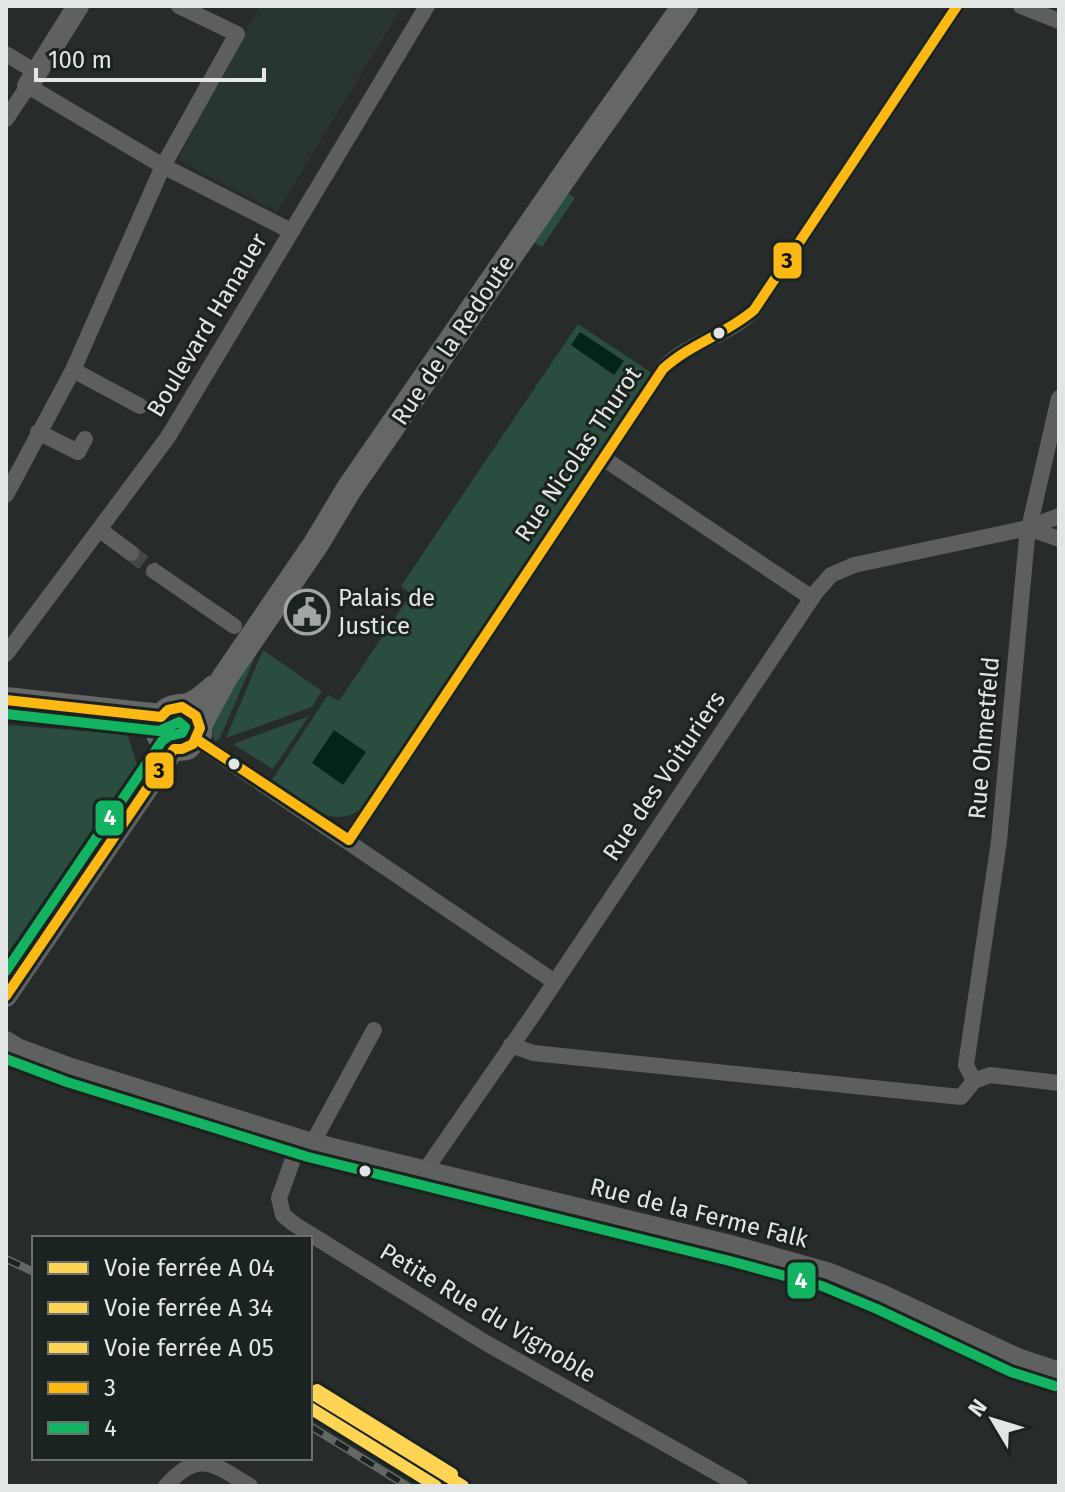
<svg xmlns="http://www.w3.org/2000/svg" width="1065" height="1492" viewBox="0 0 1065 1492" font-family="'Fira Sans',sans-serif">
	<style>
		.built { fill: #283531 }
		.green { fill: #2a4d40 }
		.water { fill: #04241a }
		.lines { fill: none; stroke-linecap: round; stroke-linejoin: round }
		.street-tunnel { stroke: #434745; stroke-width: 16; stroke-dasharray: 16 8; stroke-linecap: butt }
		.street { stroke: #5d5e5e; stroke-width: 16 }
		.secondary { stroke: #5e615f; stroke-width: 22 }
		.primary { stroke: #656766; stroke-width: 26 }
		.rail-casing { stroke: #656766; stroke-width: 8 }
		.rail { stroke: #1b2320; stroke-width: 5; stroke-dasharray: 15; stroke-linecap: butt }
		.bus-1-casing { stroke: #1b2320; stroke-width: 16 }
		.bus-2-casing { stroke: #1b2320; stroke-width: 16 }
		.bus-1 { stroke: #fdb813; stroke-width: 10 }
		.bus-2 { stroke: #13b361; stroke-width: 10 }
		.rail-1-casing { stroke: #1b2320; stroke-width: 18 }
		.rail-2-casing { stroke: #1b2320; stroke-width: 18 }
		.rail-3-casing { stroke: #1b2320; stroke-width: 18 }
		.rail-1 { stroke: #fed452; stroke-width: 12 }
		.rail-2 { stroke: #fed452; stroke-width: 12 }
		.rail-3 { stroke: #fed452; stroke-width: 12 }
		.bus-dot { fill: #e2e7e5; stroke: #1b2320; stroke-width: 3 }
		.labels { text-anchor: middle; dominant-baseline: central; stroke-width: 6; stroke-linejoin: round; paint-order: stroke }
		.street-label { font-size: 24px; fill: #e2e7e5; stroke: #1b2320 }
		.poi-label { font-size: 24px; fill: #e2e7e5; stroke: #1b2320; text-anchor: start }
		.line-badge { stroke: #1b2320; stroke-width: 3 }
		.badge-label { font-size: 22px; text-anchor: middle; font-weight: bold; fill: #fff }
		.pale-badge-label { font-size: 22px; text-anchor: middle; font-weight: bold; fill: #111 }
	</style>
	<rect width="100%" height="100%" fill="#272b29"/>
	<path class="built" d="M260,6H403L277,212L178,160L220,75Z"/>
	<g class="green">
		<path d="M566,192L575,198L542,247L533,242Z"/>
		<path d="M578,324L652,373L363,806C334,836 297,797 272,780L328,695L339,701L411,594L401,586Z"/>
		<path d="M259,648L219,740L215,741L210,728V717Z"/>
		<path d="M263,650L322,691L312,707L226,738Z"/>
		<path d="M309,716L273,769L233,744Z"/>
		<path d="M6,725L127,734L137,764L6,956Z"/>
	</g>
	<g class="water">
		<path d="M580,332L624,361L614,375L571,345Z"/>
		<path d="M334,730L366,752L343,785L312,763Z"/>
	</g>
	<g class="lines">
		<path class="street-tunnel" d="M131,553L154,571"/>
		<g class="street">
			<path d="M1021,6L1059,21"/>
			<path d="M6,54L36,72"/>
			<path d="M6,119L28,86L163,166L291,231"/>
			<path d="M73,370L140,406"/>
			<path d="M38,432L78,452L85,439"/>
			<path d="M603,458L812,598"/>
			<path d="M6,495L73,370L163,166L237,34L179,6"/>
			<path d="M1028,528L1059,539"/>
			<path d="M100,530L131,553"/>
			<path d="M154,571L234,626"/>
			<path d="M6,654L168,437L427,6"/>
			<path d="M196,739L555,982"/>
			<path d="M349,840L663,369C687,342 729,336 754,310L957,6"/>
			<path d="M511,1045L533,1053L961,1097L974,1081L990,1075L1059,1083"/>
			<path d="M974,1081L966,1065L999,841L1027,537L1059,398"/>
			<path d="M300,1140L279,1198L283,1215L294,1224L486,1343L740,1486"/>
			<path d="M312,1144L374,1030"/>
			<path d="M424,1172L535,1012L816,592L831,575L854,565L1028,528L1059,516"/>
			<path d="M166,1486C199,1448 215,1465 250,1486"/>
		</g>
		<g class="secondary">
			<path d="M28,86L78,6"/>
			<path d="M6,996L174,749"/>
			<path d="M6,1042L17,1049L71,1069L312,1144L734,1247L827,1273L883,1296L1017,1359L1059,1373"/>
		</g>
		<g class="primary">
			<path d="M6,700L161,717"/>
			<path d="M182,707L196,716L199,734L187,747C168,752 147,732 164,714C171,706 179,708 188,706C198,703 206,695 214,688"/>
			<path d="M199,725L225,677L316,544L349,489L575,161L685,6"/>
		</g>
		<g class="rail-casing">
			<g id="rail">
				<path d="M6,1259L34,1272"/>
				<path d="M310,1426L407,1486"/>
			</g>
		</g>
		<use href="#rail" class="rail"/>
		<g class="bus-1-casing">
			<g id="bus-1">
				<path d="M6,700L161,717L168,710L182,707L196,716L200,728L193,744L182,749H174L6,996"/>
				<path d="M196,739L349,840L663,369C690,344 726,334 754,310L957,6"/>
			</g>
		</g>
		<g class="bus-2-casing">
			<g id="bus-2">
				<path d="M6,714L159,731L179,722L185,727L182,733L169,736L162,741L6,971"/>
				<path d="M6,1059L67,1082L308,1157L730,1261L822,1286L877,1309L1011,1372L1055,1386"/>
			</g>
		</g>
		<use href="#bus-1" class="bus-1"/>
		<use href="#bus-2" class="bus-2"/>
		<g class="rail-1-casing">
			<path id="rail-1" d="M310,1392L463,1486"/>
		</g>
		<g class="rail-2-casing">
			<path id="rail-2" d="M310,1408L436,1486"/>
		</g>
		<g class="rail-3-casing">
			<path id="rail-3" d="M317,1390L452,1474"/>
		</g>
		<use href="#rail-1" class="rail-1"/>
		<use href="#rail-2" class="rail-2"/>
		<use href="#rail-3" class="rail-3"/>
	</g>
	<defs>
		<g id="civic-ring" transform="scale(2.3)"><circle r="9.5" fill="#1b2320" stroke="#a1a5a3" stroke-width="1.5"/><path d="M-.6-6.5H3V-4.5H.6V-3L4-1V1h2V6H-6V1h2V-1L-.6-3ZM-1.2 2.5V6h2.4V2.5Z" fill="#a1a5a3"/></g>
	</defs>
	<g fill-rule="evenodd">
		<use href="#civic-ring" x="307" y="612"/>
	</g>
	<g class="bus-dot">
		<circle cx="719" cy="333" r="7"/>
		<circle cx="234" cy="764" r="7"/>
		<circle cx="365" cy="1171" r="7"/>
	</g>
	<g class="labels">
		<g class="street-label">
			<text transform="translate(207 325) rotate(-59)">Boulevard Hanauer</text>
			<text transform="translate(453 340) rotate(-56)">Rue de la Redoute</text>
			<text transform="translate(578 454) rotate(-56)">Rue Nicolas Thurot</text>
			<text transform="translate(984 738) rotate(-85)">Rue Ohmetfeld</text>
			<text transform="translate(664 776) rotate(-56)">Rue des Voituriers</text>
			<text transform="translate(699 1213) rotate(14)">Rue de la Ferme Falk</text>
			<text transform="translate(488 1313) rotate(31)">Petite Rue du Vignoble</text>
		</g>
		<g class="poi-label">
			<text x="338" y="598">Palais de<tspan x="338" dy="28">Justice</tspan></text>
		</g>
	</g>
	<g class="line-badge">
		<rect x="772" y="241" width="31" height="39" rx="8" fill="#fdb813"/>
		<rect x="144" y="751" width="31" height="39" rx="8" fill="#fdb813"/>
		<rect x="94" y="799" width="31" height="38" rx="8" fill="#13b361"/>
		<rect x="786" y="1261" width="31" height="39" rx="8" fill="#13b361"/>
	</g>
	<g class="badge-label">
		<text x="110" y="825">4</text>
		<text x="801" y="1288">4</text>
	</g>
	<g class="pale-badge-label">
		<text x="787" y="268">3</text>
		<text x="159" y="778">3</text>
	</g>
	<rect width="1065" height="1492" fill="none" stroke="#e2e7e5" stroke-width="16"/>
	<rect x="32" y="1236" width="280" height="224" fill="#1b2320" stroke="#6b716f" stroke-width="2"/>
	<rect x="48" y="1262" width="40" height="12" fill="#fed452" stroke="#6b716f" stroke-width="2"/>
	<text x="104" y="1276" font-size="24" fill="#e2e7e5">Voie ferrée A 04</text>
	<rect x="48" y="1302" width="40" height="12" fill="#fed452" stroke="#6b716f" stroke-width="2"/>
	<text x="104" y="1316" font-size="24" fill="#e2e7e5">Voie ferrée A 34</text>
	<rect x="48" y="1342" width="40" height="12" fill="#fed452" stroke="#6b716f" stroke-width="2"/>
	<text x="104" y="1356" font-size="24" fill="#e2e7e5">Voie ferrée A 05</text>
	<rect x="48" y="1382" width="40" height="12" fill="#fdb813" stroke="#6b716f" stroke-width="2"/>
	<text x="104" y="1396" font-size="24" fill="#e2e7e5">3</text>
	<rect x="48" y="1422" width="40" height="12" fill="#13b361" stroke="#6b716f" stroke-width="2"/>
	<text x="104" y="1436" font-size="24" fill="#e2e7e5">4</text>
	<g transform="translate(993 1420) rotate(308)" stroke="#1b2320" stroke-width="6" paint-order="stroke">
	<path d="M0-6L14 30L0 20L-14 30Z" fill="#e2e7e5"/>
	<text y="-12" font-size="22" font-weight="bold" text-anchor="middle" fill="#e2e7e5">N</text>
	</g>
	<path d="M36 68v12h228v-12" fill="none" stroke="#e2e7e5" stroke-width="4"/>
	<text x="48" y="68" font-size="24" fill="#e2e7e5" stroke="#1b2320" stroke-width="6" paint-order="stroke">100 m</text>
</svg>
